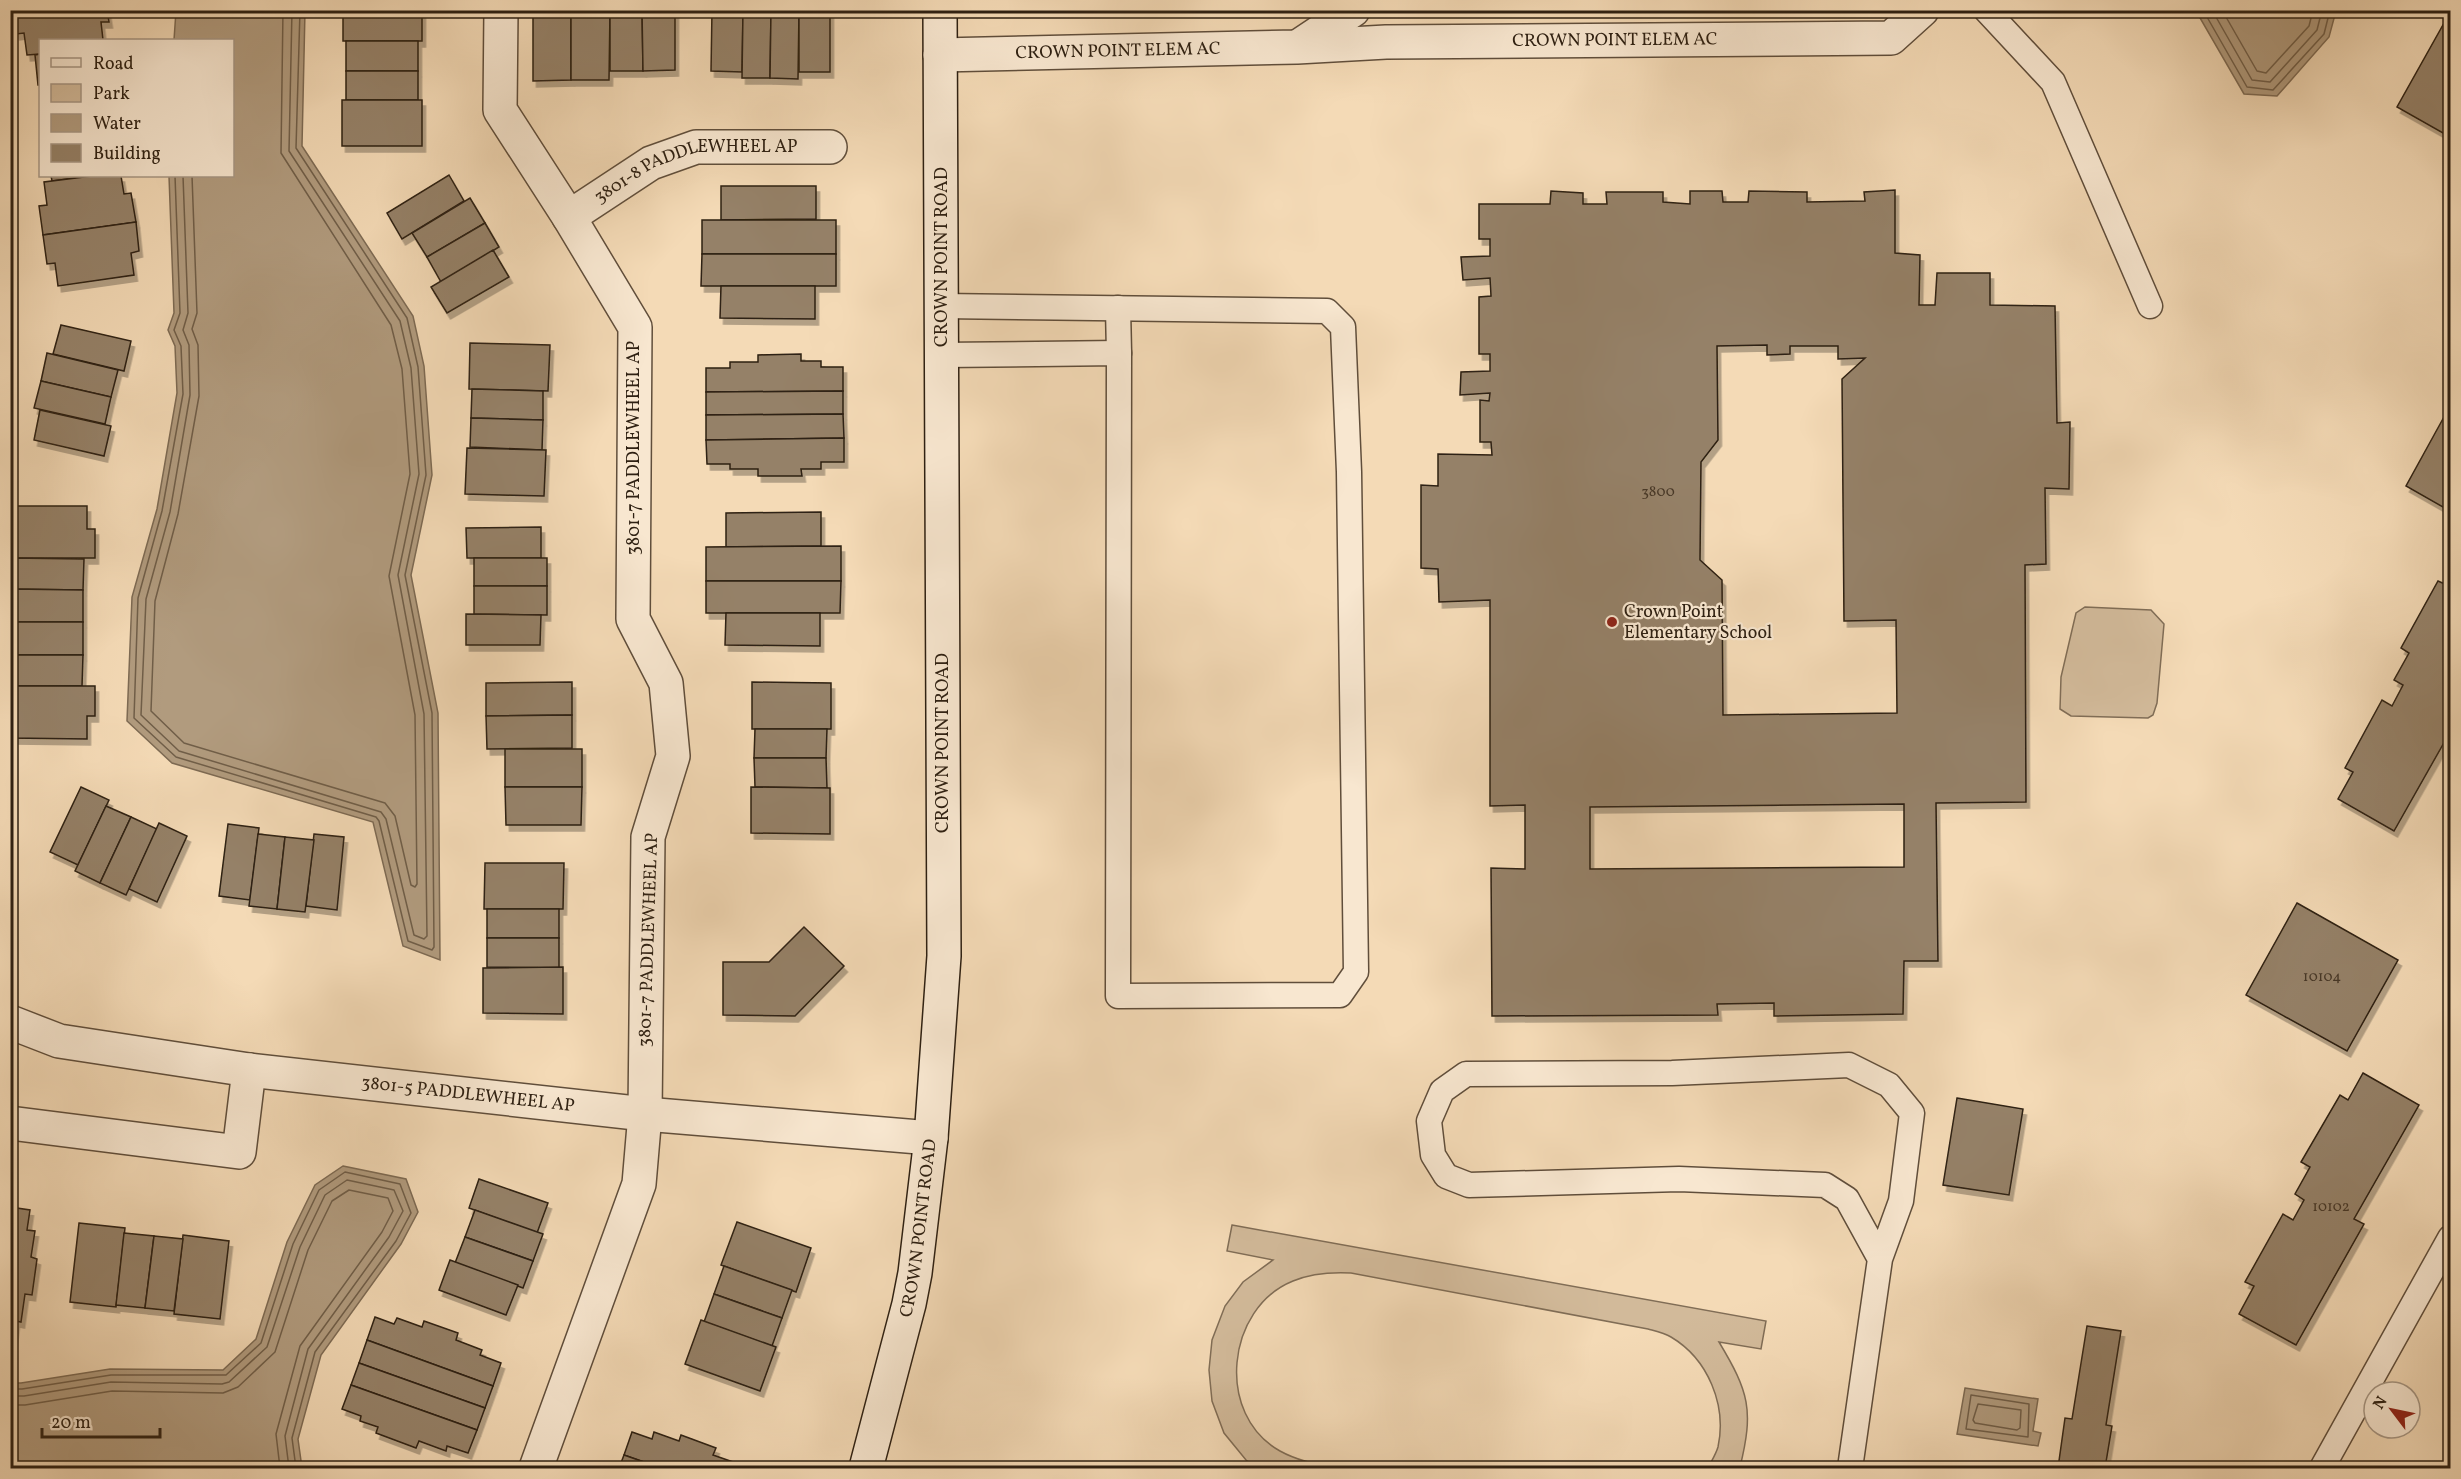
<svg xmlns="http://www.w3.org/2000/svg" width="2461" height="1479" viewBox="0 0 2461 1479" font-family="Vollkorn,serif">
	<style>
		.green { fill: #d2ba9a; stroke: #806d56; stroke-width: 1.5 }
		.water { fill: #b19b7e; stroke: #7d6a53; stroke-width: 1.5 }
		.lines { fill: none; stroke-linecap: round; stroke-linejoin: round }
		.shore { stroke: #705e48; stroke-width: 1.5 }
		.building { fill: #958167; stroke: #2e2012; stroke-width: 1.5; fill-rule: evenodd; filter: url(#shadow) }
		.lane-casing { stroke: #604e3b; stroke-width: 27 }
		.street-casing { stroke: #604e3b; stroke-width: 36 }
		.secondary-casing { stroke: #2e2012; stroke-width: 36 }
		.lane { stroke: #f8e7d0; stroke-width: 24 }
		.street { stroke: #f8e7d0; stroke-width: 33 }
		.secondary { stroke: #f8e7d0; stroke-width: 33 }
		.poi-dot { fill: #8f2418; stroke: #f8e7d0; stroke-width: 2 }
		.labels { text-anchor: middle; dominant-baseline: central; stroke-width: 4.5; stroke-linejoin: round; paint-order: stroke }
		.number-label { font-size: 15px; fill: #483827 }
		.street-label { font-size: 18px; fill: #2e2012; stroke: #f8e7d0 }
		.poi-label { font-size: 18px; fill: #2e2012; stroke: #f8e7d0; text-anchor: start }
	</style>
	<defs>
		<filter id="shadow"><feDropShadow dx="3.5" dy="6" stdDeviation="0" flood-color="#0004"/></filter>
	</defs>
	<rect width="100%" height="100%" fill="#f4dab6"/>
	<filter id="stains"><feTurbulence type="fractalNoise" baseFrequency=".00333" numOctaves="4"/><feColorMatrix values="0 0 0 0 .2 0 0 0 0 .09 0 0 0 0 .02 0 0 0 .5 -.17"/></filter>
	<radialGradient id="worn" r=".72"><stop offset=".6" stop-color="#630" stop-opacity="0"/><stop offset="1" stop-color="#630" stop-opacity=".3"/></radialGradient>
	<g class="green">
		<path d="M2085,607L2151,610L2164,624L2157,703L2153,715L2148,718L2071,716L2060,709L2061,677L2076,613Z"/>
		<path d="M1232,1225L1766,1321L1761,1349L1719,1342C1749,1392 1754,1410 1740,1467L1708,1468C1711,1462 1716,1454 1718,1447C1727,1405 1708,1359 1671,1337C1664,1333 1655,1331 1648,1329L1351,1273C1331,1272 1312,1273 1293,1281C1226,1308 1215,1415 1280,1451C1298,1461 1317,1465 1337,1468H1258L1246,1460L1224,1433L1212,1401L1209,1370L1212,1340L1225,1306L1243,1282L1273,1260L1227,1251Z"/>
	</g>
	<g class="water">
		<path d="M176,11H305L302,146L413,316L424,366L432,475L411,575L438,713L440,960L403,946L373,822L172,763L127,721L132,597L157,509L177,393L175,346L168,330L174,313L169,176H232V40H174Z"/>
		<path d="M2196,11H2336L2329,37L2277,96L2244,94Z"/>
		<path d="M343,1166L406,1179L418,1212L401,1244L321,1355L298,1439L302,1468H11V1383H21L110,1369L223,1370L256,1339L287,1242L315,1185Z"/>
		<path d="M1965,1388L2038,1399L2033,1431L2041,1433L2038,1446L1957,1434Z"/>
	</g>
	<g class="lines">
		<g class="shore">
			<path d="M2203,10L2247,87L2273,90L2324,34L2330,10"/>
			<path d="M2212,10L2252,80L2270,82L2317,30L2322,10"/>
			<path d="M2222,10L2257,71L2266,73L2309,26L2313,10"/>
			<path d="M175,176L180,313L174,330L181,346L183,394L162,511L138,598L134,718L176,757L376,817L379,821L408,941L432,950L434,947L432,713L405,575L426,475L418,367L407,318L296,148L300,10"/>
			<path d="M183,176L188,313L183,330L189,345L190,395L170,512L146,599L141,715L179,751L381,812L386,819L414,935L424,939L427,936L424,714L398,575L419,474L411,368L400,321L289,151L292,10"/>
			<path d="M192,176L197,313L192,329L198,345L199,396L178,514L155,601L151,711L184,743L385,803L395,816L411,885L415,887L417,884L415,715L389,576L410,474L402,369L391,325L281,153L283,10"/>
			<path d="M10,1389H22L111,1375H226L261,1343L293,1244L319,1190L345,1172L400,1184L411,1213L396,1241L315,1352L292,1438L296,1468"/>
			<path d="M1971,1395L2029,1404L2028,1437L1966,1429Z"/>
			<path d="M10,1396H24L111,1382L222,1384L229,1382L267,1347L300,1247L325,1195L347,1180L394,1190L403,1211L389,1237L308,1349L285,1436L289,1468"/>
			<path d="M1978,1404L2021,1410L2020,1428L2017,1430L1975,1423L1973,1420Z"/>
			<path d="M10,1405H25L112,1391L223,1393L238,1387L275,1352L308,1250L332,1201L349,1190L388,1198L393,1211L382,1232L300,1346L276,1434L280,1468"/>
		</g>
	</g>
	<g class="building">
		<path d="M13,10H107L109,22H101L103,40H40V54L27,55L24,33L16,34Z"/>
		<rect x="343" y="10" width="79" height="31"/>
		<path d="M533,10H571V80L533,81Z"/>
		<path d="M571,10H610L609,80H571Z"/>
		<path d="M610,10H642L643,71H610Z"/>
		<path d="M642,10H675V70L643,71Z"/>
		<path d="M712,10H743L742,72L711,71Z"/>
		<path d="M743,10H771L770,78H742Z"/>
		<path d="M771,10H799L798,79L770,78Z"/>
		<rect x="799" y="10" width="31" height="62"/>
		<path d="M2448,16L2450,17V137L2397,107Z"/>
		<rect x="346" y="41" width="72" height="30"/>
		<path d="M40,54V85H38L35,55Z"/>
		<rect x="346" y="71" width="72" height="29"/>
		<rect x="342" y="100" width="80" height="46"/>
		<path d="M449,175L464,201L402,239L387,213Z"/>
		<path d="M51,176H92L52,181Z"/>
		<path d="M92,176H121L124,194L131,193L136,222L43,235L39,206L47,205L44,182Z"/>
		<path d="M721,186H816V219L721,220Z"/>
		<path d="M1895,190V253L1920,255L1919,305H1935L1937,273H1990V305L2055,306L2057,423L2070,422L2069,489L2045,488L2046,564L2025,565L2026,802L1936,803L1938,961H1904L1903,1014L1774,1016V1003L1717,1004L1718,1015L1492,1016L1491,868L1525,869V805L1490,806V600L1439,602L1438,569L1421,568V485L1438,486V454L1492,455L1491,442H1480V400L1489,401L1490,393L1460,395L1461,372L1490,371V354H1479V297L1491,296L1490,278L1463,280L1461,257L1490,256V239H1479V204H1550L1551,191L1583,193V204H1607L1606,192H1663V202L1690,204V191H1722L1723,202H1748L1749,191L1807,192V202L1865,201L1864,192ZM1767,345V355L1790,354V346H1838V359L1865,358L1842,379L1844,621L1896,620L1897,713L1723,715L1722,580L1700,560L1701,462L1718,440L1717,346ZM1904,804V867L1590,869V807Z"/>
		<path d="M470,198L485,223L427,257L412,233Z"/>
		<rect x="702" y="220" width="134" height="34"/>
		<path d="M136,222L139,251L131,253L134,275L58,286L55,263L47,264L43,235Z"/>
		<path d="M485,223L499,247L441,282L427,257Z"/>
		<path d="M493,250L509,277L447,313L431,287Z"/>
		<path d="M702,254H836V286H701Z"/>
		<path d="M721,286H815V319L720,318Z"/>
		<path d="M61,325L131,341L124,371L53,354Z"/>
		<path d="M470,343L550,345L548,391L469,389Z"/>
		<path d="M47,353L118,370L111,397L41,381Z"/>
		<path d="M801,354V361H821V367H843V391L706,392V368H730V362H758V355Z"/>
		<path d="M41,381L111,397L105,424L34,408Z"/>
		<path d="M472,389L543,391V420L471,418Z"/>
		<path d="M843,391V414L706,415V392Z"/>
		<path d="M2450,406V511L2406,486Z"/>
		<path d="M40,410L111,426L104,456L34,440Z"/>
		<path d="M843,414L844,438L706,440V415Z"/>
		<path d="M471,418L543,420L542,450L470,447Z"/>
		<path d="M844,438V462H821V469H801L802,476H758V469H730V464H707L706,440Z"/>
		<path d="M467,448L546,450L544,496L465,494Z"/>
		<path d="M10,506H87V529H95V558H10Z"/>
		<path d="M821,512V546L726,547V513Z"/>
		<path d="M541,527V558H467L466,528Z"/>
		<path d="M841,546V581H706V547Z"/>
		<path d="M10,558L84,559L83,590L10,589Z"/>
		<rect x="474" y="558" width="73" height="28"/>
		<path d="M2450,579V732L2394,831L2338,799L2353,772L2345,768L2382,700L2392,706L2403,685L2394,680L2409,653L2401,648L2438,581L2447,585Z"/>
		<path d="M706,581H841L840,613H706Z"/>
		<path d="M474,586H547V615L474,614Z"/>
		<path d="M10,589L83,590V622H10Z"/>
		<path d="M726,613H820V646L725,645Z"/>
		<path d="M466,614L541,615L540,645H466Z"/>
		<rect x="10" y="622" width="73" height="33"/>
		<path d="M10,655H83L82,686H10Z"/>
		<path d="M572,682V715L486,716V683Z"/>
		<path d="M752,682L831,683V729H752Z"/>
		<path d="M10,686H95V716H87V739L10,738Z"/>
		<path d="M572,715V748L487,749L486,716Z"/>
		<path d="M755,729H827L826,758H754Z"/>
		<rect x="505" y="749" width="77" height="38"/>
		<path d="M754,758H826L827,788L755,787Z"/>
		<path d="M81,787L109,800L78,865L50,852Z"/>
		<path d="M505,787H582L581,825H506Z"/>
		<path d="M751,787L830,788V834L751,833Z"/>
		<path d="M106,806L131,817L100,883L75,871Z"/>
		<path d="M131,817L157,829L126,895L100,883Z"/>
		<path d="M159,823L187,836L157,902L129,889Z"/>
		<path d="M228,824L259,828L250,900L219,896Z"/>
		<path d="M258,834L285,837L277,909L249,906Z"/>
		<path d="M314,834L344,837L337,910L306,906Z"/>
		<path d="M285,837L314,840L305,912L277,909Z"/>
		<path d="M485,863H564L563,909H484Z"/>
		<path d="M2297,903L2398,960L2347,1051L2246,995Z"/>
		<rect x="487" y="909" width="72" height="29"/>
		<path d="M804,927L844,966L795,1016L723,1015V962H769Z"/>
		<path d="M487,938H559V968L487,967Z"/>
		<path d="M563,967V1014L483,1013V968Z"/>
		<path d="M2363,1073L2419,1105L2354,1219L2364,1224L2296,1345L2239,1314L2254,1286L2245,1282L2283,1214L2293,1220L2304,1200L2295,1194L2310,1167L2301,1162L2340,1095L2348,1100Z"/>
		<path d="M1957,1098L2023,1109L2009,1195L1943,1185Z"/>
		<path d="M479,1179L548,1203L537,1233L469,1208Z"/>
		<path d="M10,1207L30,1210L27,1230L35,1231L31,1257L37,1259L32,1295L25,1294L21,1322L16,1321L13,1343H10Z"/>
		<path d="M475,1210L543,1234L533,1261L465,1237Z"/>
		<path d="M737,1222L811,1248L796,1292L721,1265Z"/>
		<path d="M79,1223L125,1228L116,1307L70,1302Z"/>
		<path d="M124,1233L154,1236L145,1308L116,1305Z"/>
		<path d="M183,1235L229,1241L220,1319L174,1314Z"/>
		<path d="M154,1236L183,1239L174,1311L145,1308Z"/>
		<path d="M465,1237L533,1261L523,1288L455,1263Z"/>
		<path d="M450,1260L518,1285L506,1315L439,1290Z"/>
		<path d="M724,1266L792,1290L782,1318L714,1294Z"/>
		<path d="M714,1294L782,1318L772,1346L704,1322Z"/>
		<path d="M375,1317L394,1324L397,1318L422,1327L424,1321L458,1333L456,1340L482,1350L480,1355L501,1363L493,1386L367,1340Z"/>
		<path d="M701,1320L776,1347L760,1391L685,1364Z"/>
		<path d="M2087,1326L2121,1331L2106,1425L2112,1426L2105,1468H2058L2065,1418L2072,1419Z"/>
		<path d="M367,1340L493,1386L485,1408L359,1363Z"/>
		<path d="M359,1363L485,1408L477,1430L351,1385Z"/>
		<path d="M351,1385L477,1430L468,1453L447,1446L446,1451L419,1441L416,1448L376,1433L378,1427L360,1421L361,1416L342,1409Z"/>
		<path d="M632,1432L652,1439L654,1432L679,1441L681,1435L716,1448L713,1455L739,1464L738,1468H661L624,1455Z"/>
		<path d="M624,1455L661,1468H619Z"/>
	</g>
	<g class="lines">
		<g class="lane-casing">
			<g id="lane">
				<path d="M1986,10L2053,82L2150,306"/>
				<path d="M942,306L1327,311L1343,327L1349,472L1356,972L1340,995L1118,996L1119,353L942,355"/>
				<path d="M1118,308L1119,353"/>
				<path d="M1850,1468L1880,1259L1901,1201L1912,1113L1889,1085L1849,1065L1672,1073L1466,1074L1442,1091L1429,1121L1433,1155L1446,1176L1469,1185L1679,1179L1825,1185L1847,1199L1880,1259"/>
				<path d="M2322,1468L2450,1238"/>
			</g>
		</g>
		<g class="street-casing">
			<g id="street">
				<path d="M501,10L500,110L569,217L635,327L633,619L666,683L673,756L648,837L645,1114L639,1184L536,1468"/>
				<path d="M1299,46L1353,10"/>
				<path id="s1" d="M940,55L1297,47L1386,42L1891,38L1922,10"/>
				<path id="s2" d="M569,217L651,163L696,147H830"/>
				<path id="s3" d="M10,1022L59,1041L249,1070L645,1114L931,1138"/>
				<path d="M10,1123L239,1152L249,1070"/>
			</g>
		</g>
		<g class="secondary-casing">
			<g id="secondary">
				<path id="s4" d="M866,1468L909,1304L915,1273L931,1138L944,956L940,10"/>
			</g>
		</g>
		<use href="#lane" class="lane"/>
		<use href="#street" class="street"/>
		<use href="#secondary" class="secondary"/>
	</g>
	<circle class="poi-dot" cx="1612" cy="622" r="6"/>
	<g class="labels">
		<g class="number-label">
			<text x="1658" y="492">3800</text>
			<text x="2322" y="977">10104</text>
			<text x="2331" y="1207">10102</text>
		</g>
		<g class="street-label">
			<text stroke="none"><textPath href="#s1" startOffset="675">CROWN POINT ELEM AC</textPath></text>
			<text stroke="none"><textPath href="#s1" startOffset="178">CROWN POINT ELEM AC</textPath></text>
			<text stroke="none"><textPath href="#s2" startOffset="140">3801-8 PADDLEWHEEL AP</textPath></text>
			<text transform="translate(942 257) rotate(-90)">CROWN POINT ROAD</text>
			<text transform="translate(634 448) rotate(-90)">3801-7 PADDLEWHEEL AP</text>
			<text transform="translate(943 743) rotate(-90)">CROWN POINT ROAD</text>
			<text transform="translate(649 940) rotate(-88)">3801-7 PADDLEWHEEL AP</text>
			<text stroke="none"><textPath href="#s3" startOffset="465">3801-5 PADDLEWHEEL AP</textPath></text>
			<text stroke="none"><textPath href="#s4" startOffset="246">CROWN POINT ROAD</textPath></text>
		</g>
		<g class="poi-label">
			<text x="1624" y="612">Crown Point<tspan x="1624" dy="21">Elementary School</tspan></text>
		</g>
	</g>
	<rect width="2461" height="1479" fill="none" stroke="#f4dab6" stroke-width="36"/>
	<rect x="12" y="12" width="2437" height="1455" fill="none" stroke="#2e2012" stroke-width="3"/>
	<rect x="18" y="18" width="2425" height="1443" fill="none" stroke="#2e2012" stroke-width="1.5"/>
	<rect x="39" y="39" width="195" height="138" fill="#f8e7d0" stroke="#a79784" stroke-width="1.5"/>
	<rect x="51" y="58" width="30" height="9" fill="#f8e7d0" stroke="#a79784" stroke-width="1.5"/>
	<text x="93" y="69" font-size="18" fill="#2e2012">Road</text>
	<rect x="51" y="84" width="30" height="18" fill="#d2ba9a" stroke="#a79784" stroke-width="1.5"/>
	<text x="93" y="99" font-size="18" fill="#2e2012">Park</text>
	<rect x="51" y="114" width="30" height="18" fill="#b19b7e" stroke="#a79784" stroke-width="1.5"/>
	<text x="93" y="129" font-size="18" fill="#2e2012">Water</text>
	<rect x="51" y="144" width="30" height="18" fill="#958167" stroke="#a79784" stroke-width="1.5"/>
	<text x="93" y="159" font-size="18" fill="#2e2012">Building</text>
	<g transform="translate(2392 1410) rotate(302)"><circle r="28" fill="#f8e7d0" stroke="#a79784" stroke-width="1.5"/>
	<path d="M0-4.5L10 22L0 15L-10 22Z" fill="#8f2418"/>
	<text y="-9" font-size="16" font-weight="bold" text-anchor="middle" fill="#2e2012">N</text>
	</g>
	<path d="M42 1428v9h118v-9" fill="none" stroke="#2e2012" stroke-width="3"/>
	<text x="51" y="1428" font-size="18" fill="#2e2012" stroke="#f8e7d0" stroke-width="4.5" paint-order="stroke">20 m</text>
	<rect width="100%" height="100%" filter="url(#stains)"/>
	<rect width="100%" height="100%" fill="url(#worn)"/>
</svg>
